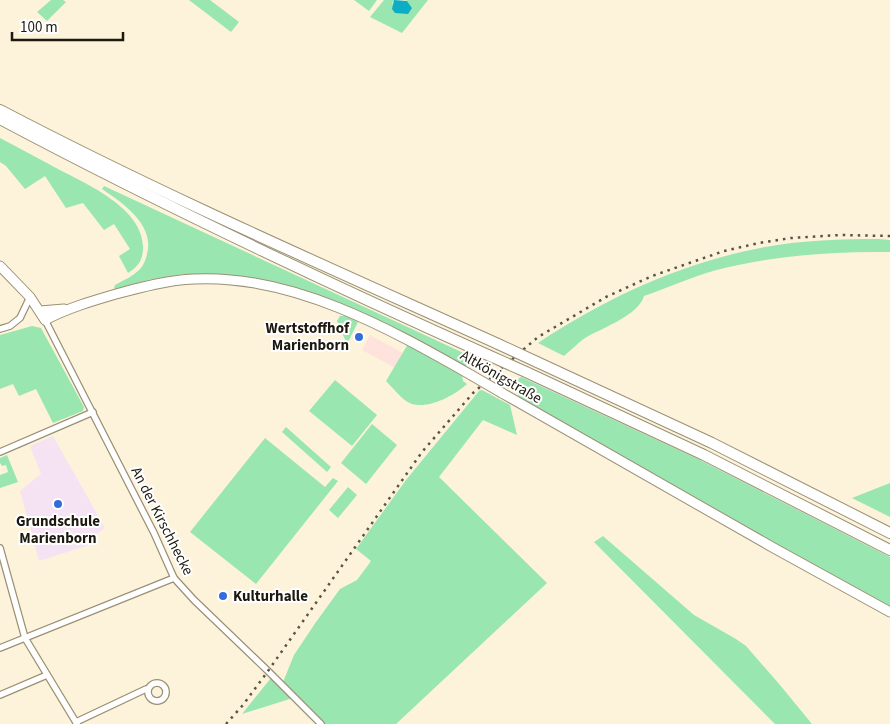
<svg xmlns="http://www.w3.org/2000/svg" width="890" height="724" viewBox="0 0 890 724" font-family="'Source Sans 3',sans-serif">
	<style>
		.industrial { fill: #fde3dc }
		.education { fill: #f5e3f4 }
		.green { fill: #99e6b1 }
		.water { fill: #0dadc5 }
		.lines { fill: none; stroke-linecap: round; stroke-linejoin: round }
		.street-casing { stroke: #9b9074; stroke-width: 8 }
		.secondary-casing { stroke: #9b9074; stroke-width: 11 }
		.highway-casing { stroke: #9b9074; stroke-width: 12 }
		.street { stroke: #fff; stroke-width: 5.5 }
		.secondary { stroke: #fff; stroke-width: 9 }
		.highway { stroke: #fff; stroke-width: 10 }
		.rail { stroke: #595445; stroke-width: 2.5; stroke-dasharray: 2.5 5; stroke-linecap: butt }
		.secondary-bridge-casing { stroke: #9b9074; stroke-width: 11; stroke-linecap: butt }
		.highway-bridge-casing { stroke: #9b9074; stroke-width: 12; stroke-linecap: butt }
		.secondary-bridge { stroke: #fff; stroke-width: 9 }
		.highway-bridge { stroke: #fff; stroke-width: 10 }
		.poi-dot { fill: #346cdb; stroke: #fff; stroke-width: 2 }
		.labels { text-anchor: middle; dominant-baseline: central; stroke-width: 4; stroke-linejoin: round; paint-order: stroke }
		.poi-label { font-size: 15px; font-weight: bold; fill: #1d190e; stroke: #fff; text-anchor: end }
		.street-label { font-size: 15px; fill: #1d190e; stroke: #fff }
	</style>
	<rect width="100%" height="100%" fill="#fdf3db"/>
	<path class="industrial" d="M370,335L403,353L395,368L362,350Z"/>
	<path class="education" d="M53,436L105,528L87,540L89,545L39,561L20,491L41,474L30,446Z"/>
	<g class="green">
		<path d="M51,0H63L66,2L47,21L37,12Z"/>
		<path d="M189,0H210L239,22L231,32Z"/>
		<path d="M354,0H377L369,11Z"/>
		<path d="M384,0H394L392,4L412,8L406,0H428L402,33L370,17Z"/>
		<path d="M0,138C19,148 38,158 58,169C87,184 144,209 143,248C143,260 138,267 128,273L119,256L130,249L114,224L104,230L83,203L66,208L45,176L25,189L6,166L0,162Z"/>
		<path d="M104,186L483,362L478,366L468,363L464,368L278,285L238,276L213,274H184L152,279L115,289L114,288L115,285C124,280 134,276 141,268C144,264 146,259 147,254C155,225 123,203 102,189Z"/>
		<path d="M879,239L890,240V252C831,251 770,256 713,271C689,278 667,288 644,296C639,315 602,328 585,338C578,343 571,350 564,356L538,343C607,297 684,262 765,247C803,240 841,239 879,239Z"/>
		<path d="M340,316H348L358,322L347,344L337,321Z"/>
		<path d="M32,326L41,328L84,407L83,411L53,423L36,389L19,396L13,384L0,389V335Z"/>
		<path d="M408,344L462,374L463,381L467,384C454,396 423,413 406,401C399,396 393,388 386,381Z"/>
		<path d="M521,377L696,458L890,557V606L712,509L520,399L512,383Z"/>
		<path d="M335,380L377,415L352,446L309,411Z"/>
		<path d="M482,390L510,405L517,435L483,420L439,477L547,583L396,724H325L283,682L294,655L316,622L340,589L357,580L371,561L356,549L406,480L479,391Z"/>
		<path d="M372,424L397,445L366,484L341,463Z"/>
		<path d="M286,427L331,467L327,472L282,432Z"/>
		<path d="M265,438L325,487L333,478L338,481L256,584L190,532Z"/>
		<path d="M7,455L18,482L0,488V475L8,472L6,465L2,466L0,463V458Z"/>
		<path d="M890,483V517L852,498Z"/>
		<path d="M348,487L357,495L338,518L329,510Z"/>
		<path d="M603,536L694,615L736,639L746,646L780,685L812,724H775L594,542Z"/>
		<path d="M271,678L293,698L242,714Z"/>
	</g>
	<path class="water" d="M394,0L407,1L412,8L408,14L395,13L392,9Z"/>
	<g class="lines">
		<g class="street-casing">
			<g id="street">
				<path d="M45,320L154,533L174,578L194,600L268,671L321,724"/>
				<path d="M0,329L10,326L20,318L30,297"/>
				<path d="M0,452L93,412"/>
				<path d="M0,548L25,638L77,724"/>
				<path d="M0,648L174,578"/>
				<circle cx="157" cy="692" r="9"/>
				<path d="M0,695L47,675"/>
				<path d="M76,722L146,689L148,690"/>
			</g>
		</g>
		<g class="secondary-casing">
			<g id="secondary">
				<path d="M0,266L30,297L45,320C68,308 92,301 116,294C142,287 168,280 194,279C291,274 389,328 471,375"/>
				<path d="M40,311L64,309"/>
				<path d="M502,393L772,547L890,612"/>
			</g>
		</g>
		<g class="highway-casing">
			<g id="highway">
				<path d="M0,110C162,195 330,268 498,344"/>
				<path d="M0,119C160,204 323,281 488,355"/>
				<path d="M537,362L712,443L890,533"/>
				<path d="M526,372L704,455L890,550"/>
			</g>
		</g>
		<use href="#street" class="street"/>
		<use href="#secondary" class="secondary"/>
		<use href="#highway" class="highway"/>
		<path class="rail" d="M226,724L243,705L268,671L422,452L473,393L538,337L606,297L652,276L724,251L759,243L791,238L840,235L890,236"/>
		<g class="secondary-bridge-casing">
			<path id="secondary-bridge" d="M471,375L502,393"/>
		</g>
		<g class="highway-bridge-casing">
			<g id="highway-bridge">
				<path d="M498,344L537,362"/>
				<path d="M488,355L526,372"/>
			</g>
		</g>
		<use href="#secondary-bridge" class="secondary-bridge"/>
		<use href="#highway-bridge" class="highway-bridge"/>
	</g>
	<g class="poi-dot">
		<circle cx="359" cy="337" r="5"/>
		<circle cx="58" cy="504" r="5"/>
		<circle cx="223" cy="596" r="5"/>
	</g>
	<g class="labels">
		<g class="poi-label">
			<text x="349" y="328">Wertstoffhof<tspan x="349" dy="17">Marienborn</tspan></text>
			<text x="58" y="521" text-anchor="middle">Grundschule<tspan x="58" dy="17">Marienborn</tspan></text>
			<text x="233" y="596" text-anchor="start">Kulturhalle</text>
		</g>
		<g class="street-label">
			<text transform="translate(501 377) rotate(30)">Altkönigstraße</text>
			<text transform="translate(162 521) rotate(63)">An der Kirschhecke</text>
		</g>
	</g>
	<path d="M12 32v8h111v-8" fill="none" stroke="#1d190e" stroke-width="2.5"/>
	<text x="20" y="32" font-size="15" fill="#1d190e" stroke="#ffffff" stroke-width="4" paint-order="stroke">100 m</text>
</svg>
